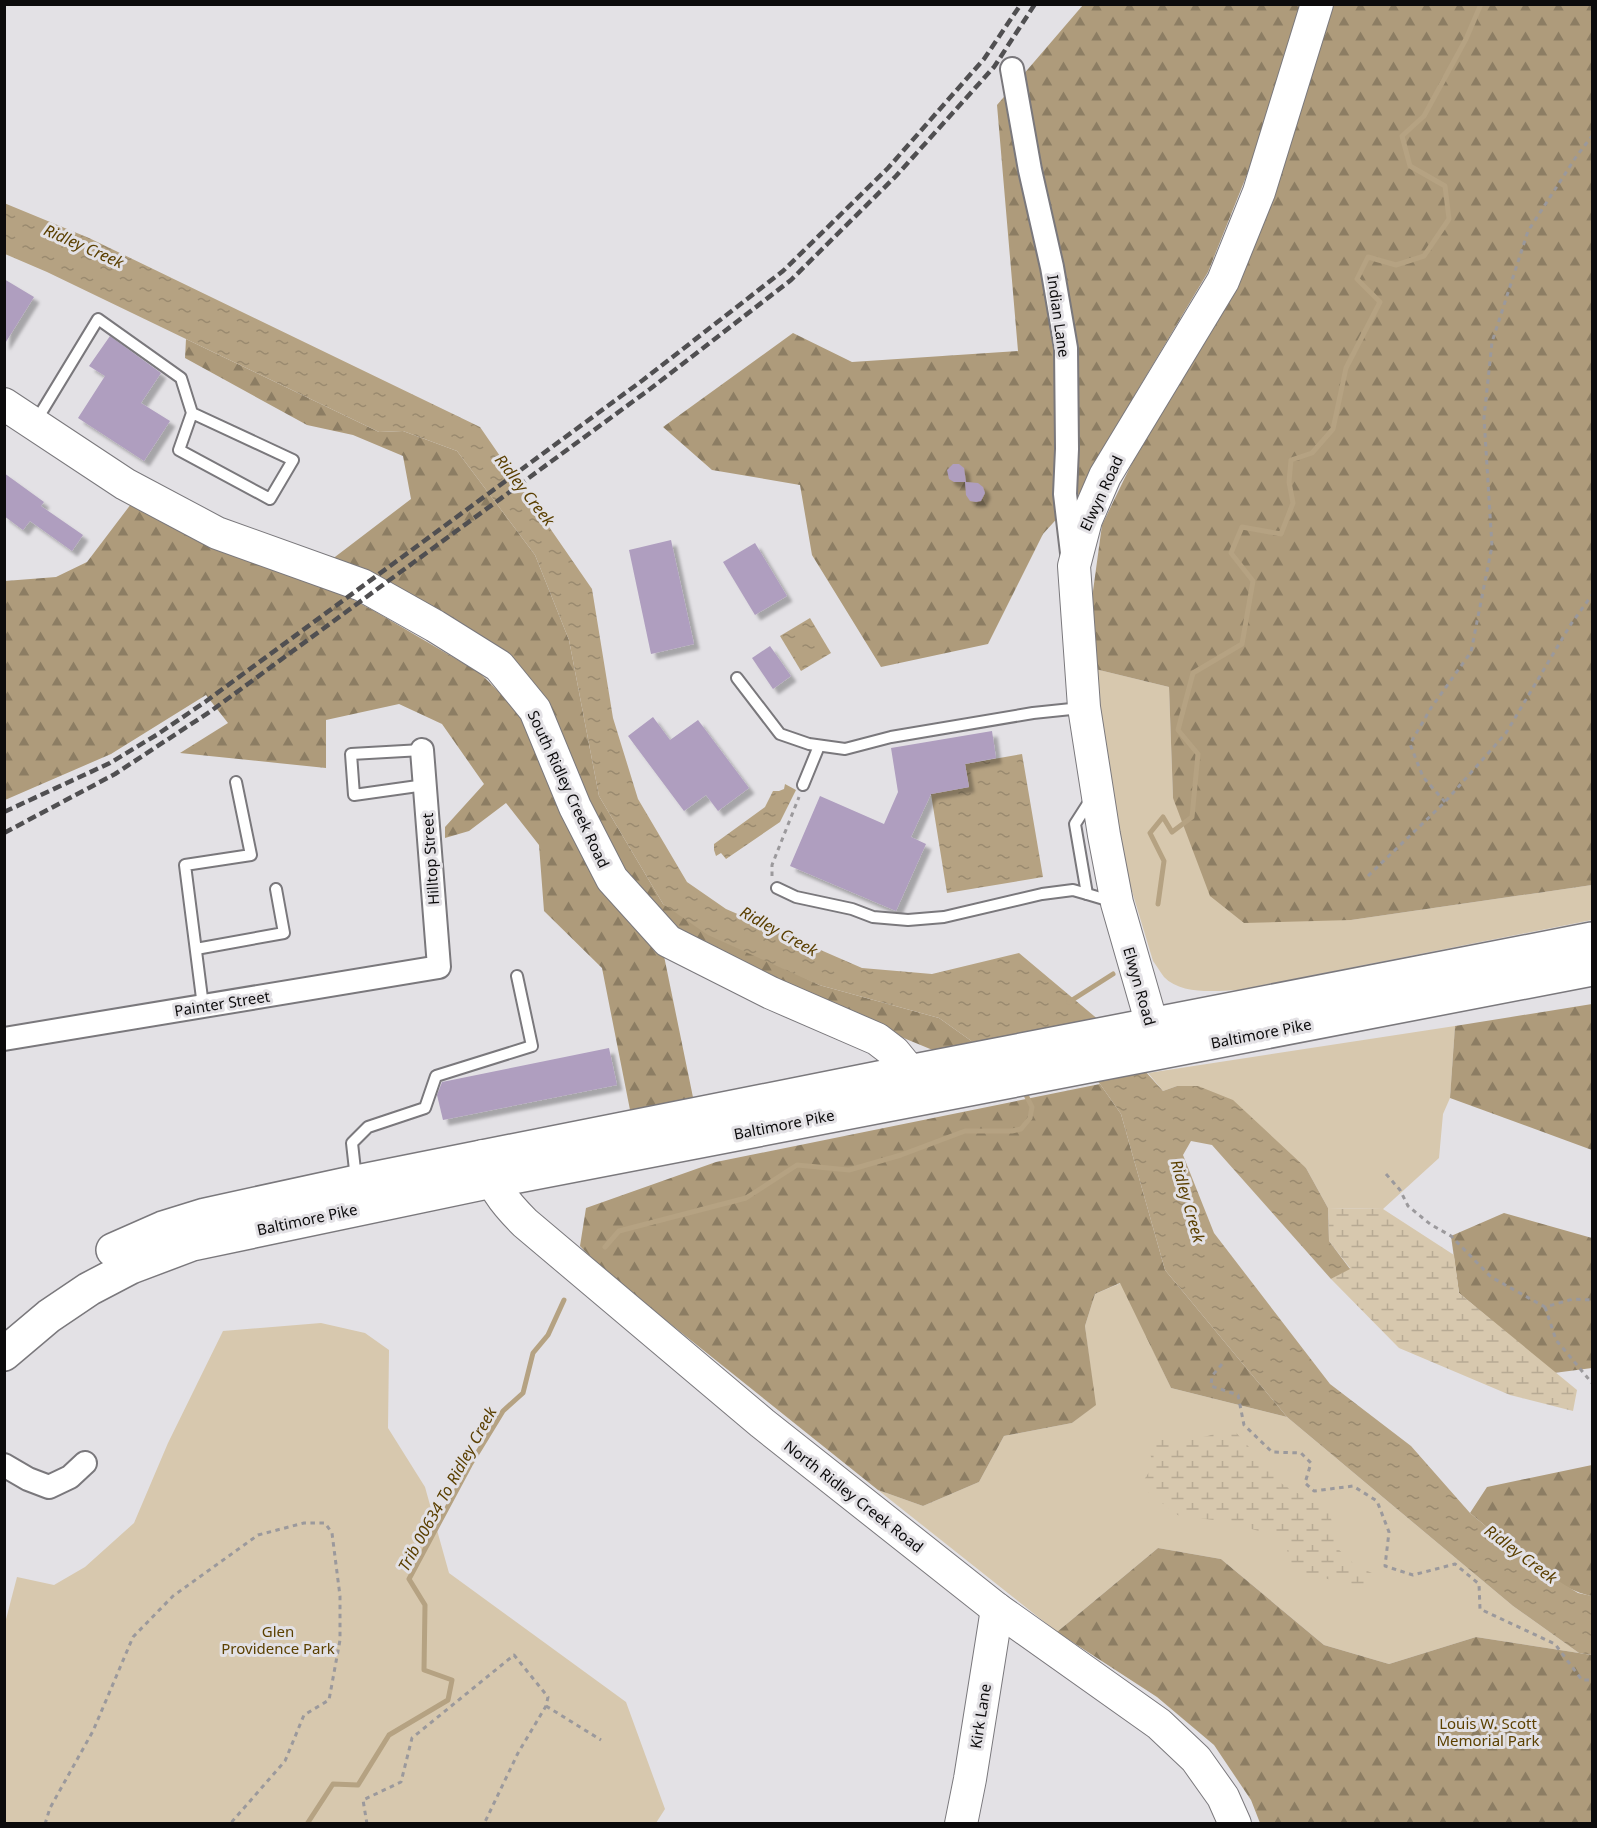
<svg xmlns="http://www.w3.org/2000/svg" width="1597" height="1828" viewBox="0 0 1597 1828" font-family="'Noto Sans',sans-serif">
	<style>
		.green { fill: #d7c8ae }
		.forest { fill: url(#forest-firs) }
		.wetland { fill: url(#wetland-marsh) }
		.water { fill: url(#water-ripples) }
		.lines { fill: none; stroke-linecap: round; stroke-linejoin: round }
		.stream { stroke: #b5a282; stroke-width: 5 }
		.building { fill: #af9ebf; filter: url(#shadow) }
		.lane-casing { stroke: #7a787c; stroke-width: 14 }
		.street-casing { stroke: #7a787c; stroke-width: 26 }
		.secondary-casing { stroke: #7a787c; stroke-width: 34 }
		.primary-casing { stroke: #7a787c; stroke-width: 36 }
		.path { stroke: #9b999c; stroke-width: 3; stroke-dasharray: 4.5 4.5; stroke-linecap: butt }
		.lane { stroke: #fff; stroke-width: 10 }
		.street { stroke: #fff; stroke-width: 22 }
		.secondary { stroke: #fff; stroke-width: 32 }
		.primary { stroke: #fff; stroke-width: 33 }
		.rail { stroke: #504f51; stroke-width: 4.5; stroke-dasharray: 9 4.5; stroke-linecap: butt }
		.labels { text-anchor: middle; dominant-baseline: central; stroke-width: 6; stroke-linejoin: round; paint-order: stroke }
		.street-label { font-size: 15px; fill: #0c0b0c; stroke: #e3e1e5 }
		.park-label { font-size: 15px; fill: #5b4001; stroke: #e3e1e5 }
		.water-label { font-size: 16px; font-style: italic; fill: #5a3f00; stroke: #e3e1e5 }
	</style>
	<defs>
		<pattern id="forest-firs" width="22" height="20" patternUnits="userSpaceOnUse" patternTransform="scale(1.5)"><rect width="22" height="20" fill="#ae9b7b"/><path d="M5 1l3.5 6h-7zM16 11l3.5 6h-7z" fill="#8c7d63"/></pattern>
		<pattern id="wetland-marsh" width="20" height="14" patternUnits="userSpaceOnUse" patternTransform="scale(1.5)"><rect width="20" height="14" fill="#d7c8ae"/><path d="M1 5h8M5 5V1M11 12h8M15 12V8" fill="none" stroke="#b7aa94"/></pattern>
		<pattern id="water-ripples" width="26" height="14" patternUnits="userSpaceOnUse" patternTransform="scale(1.5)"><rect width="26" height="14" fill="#b5a282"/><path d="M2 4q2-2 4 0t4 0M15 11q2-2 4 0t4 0" fill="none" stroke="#9a8a6f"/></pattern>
		<filter id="shadow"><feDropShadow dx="5.5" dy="5.5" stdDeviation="1.5" flood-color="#0004"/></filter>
	</defs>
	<rect width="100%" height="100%" fill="#e3e1e5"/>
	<g class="green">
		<path d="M1095,669L1169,687L1173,798L1351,920L1592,885V920L1238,990C1216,991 1181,995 1164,977C1160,972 1157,966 1153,961L1115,835Z"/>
		<path d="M1455,1026L1450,1098L1443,1114L1439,1158L1383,1209L1328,1208L1306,1168L1177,1086L1163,1091L1148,1073Z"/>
		<path d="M1121,1283L1171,1388L1287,1417L1513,1606L1579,1653L1476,1637L1389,1664L1324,1645L1221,1559L1158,1548L1057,1632L878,1490L923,1506L979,1482L1004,1436L1072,1423L1095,1405L1085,1326L1095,1294Z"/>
		<path d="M321,1323L365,1333L389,1350L388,1428L425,1487L449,1573L626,1702L665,1809L656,1823H5L4,1627L17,1577L54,1585L85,1567L134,1523L168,1443L223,1331Z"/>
	</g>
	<g class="forest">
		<path d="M1083,5H1304L1254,157L1208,272L1130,403L1081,492L1043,534L988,644L881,667L812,555L800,485L712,470L663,427L793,333L852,362L1018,351L997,105Z"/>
		<path d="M1334,5H1592V885L1351,920L1244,923L1210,896L1173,798L1169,687L1095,669L1090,613L1102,525L1147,432L1230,300L1260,225Z"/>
		<path d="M186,339L379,432L403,431L457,451L535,555L569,640L599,796L663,904L819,985L939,1018L977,1045L940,1053L816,1002L678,938L624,873L590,807L553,723L331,560L411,499L403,456L353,435L307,425L185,358Z"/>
		<path d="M131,504L326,585L376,612L480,673L526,719L664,956L695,1107L632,1120L602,968L544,911L539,845L506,803L469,831L445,838V827L484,784L442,724L399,704L326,720V768L180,753L228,723L206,695L111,754L5,800V581L56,577L87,562Z"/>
		<path d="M1592,1004V1150L1450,1098L1455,1026Z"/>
		<path d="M1100,1084L1121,1114L1165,1270L1287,1417L1171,1388L1120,1283L1095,1294L1085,1326L1096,1405L1072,1423L1004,1436L979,1482L923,1506L878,1490L603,1270L580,1246L586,1208L716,1162Z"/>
		<path d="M1504,1213L1592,1238V1368L1554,1373L1459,1293L1451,1236Z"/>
		<path d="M1592,1465V1596C1552,1589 1502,1539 1470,1513L1487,1487Z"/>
		<path d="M1158,1548L1221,1559L1324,1645L1389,1664L1476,1637L1592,1655V1823H1260L1251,1800L1214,1745L1157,1697L1057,1632Z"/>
	</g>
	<g class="wetland">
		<path d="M1328,1208L1383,1209L1454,1255L1459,1293L1577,1390L1573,1411L1510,1395L1399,1348L1331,1279L1350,1268L1329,1241Z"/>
		<path d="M1231,1427L1282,1484L1330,1512L1336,1547L1355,1565L1374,1574L1378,1587L1338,1582L1292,1569L1284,1538L1223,1521L1179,1516L1140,1486L1153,1466L1147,1439C1181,1440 1200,1442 1231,1427Z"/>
	</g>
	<g class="water">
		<path d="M4,203L89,238L480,427L592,589L613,718L638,799L687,882L726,909L862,968L932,974L1019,953L1100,1021L1163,1091L1177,1086H1198L1233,1100L1306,1168L1328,1208L1329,1241L1350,1269L1331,1279L1212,1145L1191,1141L1183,1155L1214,1233L1330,1384L1411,1446L1470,1513L1532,1565L1578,1593L1592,1596V1655L1579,1653L1513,1606L1287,1417L1165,1270L1121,1114L1100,1084L1054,1030L977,1045L939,1018L819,985L708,935L663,904L599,796L569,640L535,555L457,451L403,431L379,432L47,272L5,254Z"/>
		<path d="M810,618L831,653L801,671L780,636Z"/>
		<path d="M1022,754L1043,877L947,893L931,794L969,787L965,764Z"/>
		<path d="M785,784L796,790L780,822L726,859L721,853L716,856L714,850V844L765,807L773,791H779L784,789Z"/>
	</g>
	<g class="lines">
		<g class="stream">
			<path d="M1158,904L1164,861L1150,833L1163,817L1172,832L1192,817L1198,754L1178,730L1193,673L1242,644L1253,581L1231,553L1242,527L1281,534L1293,503L1289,482L1291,460L1312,453L1333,429L1346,368L1380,302L1357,279L1368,257L1396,265L1424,256L1449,219L1445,186L1410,166L1402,136L1424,116L1466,39L1481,4"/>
			<path d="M1069,1002L1113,974"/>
			<path d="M605,1247L619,1231L746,1198L797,1165L849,1170L901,1155L965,1131H1012L1021,1129L1030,1118L1032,1107L1024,1091"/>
			<path d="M307,1824L333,1784L358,1785L389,1735L448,1700L452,1680L424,1670L425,1605L409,1579L470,1465L503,1411L523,1393L533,1353L548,1335L564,1300"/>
		</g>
	</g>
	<g class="building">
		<path d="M4,279L34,297L4,345Z"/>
		<path d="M110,336L161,373L141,403L170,421L144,461L78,418L105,376L89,366Z"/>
		<path d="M953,464H959L964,468L966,482L978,483L983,487L985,493L981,501L976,502L970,501L966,495L965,482H954L949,479L947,470Z"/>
		<path d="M4,473L44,502L41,506L83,535L72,551L30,521L23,530L4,516Z"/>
		<path d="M671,540L694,644L651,654L629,550Z"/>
		<path d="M755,543L787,596L755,615L723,562Z"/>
		<path d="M770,646L791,676L773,689L752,658Z"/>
		<path d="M653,717L670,740L698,720L749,788L718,811L706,795L684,811L628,736Z"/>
		<path d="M992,731L996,758L965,764L969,787L931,794L911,837L926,844L896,911L790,866L820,796L884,824L898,792L891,748Z"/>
		<path d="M609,1048L617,1085L443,1120L437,1095L442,1082Z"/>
	</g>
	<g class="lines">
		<g class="lane-casing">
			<g id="lane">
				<path d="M36,421L98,319L181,378L192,413L293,460L270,499L179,450L192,413"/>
				<path d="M737,678L780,734L809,744L845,749L891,737L1033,713L1081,708"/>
				<path d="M422,750L351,754L354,795L425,785"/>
				<path d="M803,785L819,746"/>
				<path d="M1091,799L1075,824L1087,894L1114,902"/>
				<path d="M777,888L796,897L852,909L873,917L908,920L944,917L1042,894L1073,890L1087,894"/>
				<path d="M196,949L284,933L276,889"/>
				<path d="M203,1006L185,865L251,855L236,782"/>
				<path d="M356,1179L352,1143L368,1127L425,1108L436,1076L532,1046L517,976"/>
			</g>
		</g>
		<g class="street-casing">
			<g id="street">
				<path d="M1012,69L1030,170L1052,267L1066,348L1067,449L1065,494L1072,553"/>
				<path d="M4,1039L439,967L422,750"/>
				<path d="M4,1465L28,1479L49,1487L70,1477L85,1463"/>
			</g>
		</g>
		<g class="secondary-casing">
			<g id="secondary">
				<path d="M4,404L125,484L217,533L362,585L435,626L499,666L535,710L575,807L612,879L668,941L771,993L877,1039L894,1052L903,1063L909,1072L916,1096"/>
				<path d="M1159,1049L1117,903L1104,835L1084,707L1074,566L1086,520L1105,476L1223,281L1259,192L1317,4"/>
				<path d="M483,1156C493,1187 502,1200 525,1223L762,1423L997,1609L1159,1724L1196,1759L1223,1797L1235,1824"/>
				<path d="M961,1824L970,1779L997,1609"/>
			</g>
		</g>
		<g class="primary-casing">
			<g id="primary">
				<path d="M113,1250L163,1228L205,1215L356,1182L909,1072L1592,939"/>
				<path d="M4,1354L49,1316L89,1289L131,1267L192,1244L492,1181L1592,969"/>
			</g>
		</g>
		<g class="path">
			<path d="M1445,802L1423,777L1410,744L1431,708L1471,652L1492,546L1484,418L1492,342L1528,231L1576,157L1592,136"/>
			<path d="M772,876V865L799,797"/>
			<path d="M1368,876L1445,802L1506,733L1571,624L1592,595"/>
			<path d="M1386,1174L1400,1190L1408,1206L1430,1224L1451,1236L1491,1277L1545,1307L1573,1299L1592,1300"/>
			<path d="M1545,1307L1556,1340L1592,1383"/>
			<path d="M1222,1364L1212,1376L1211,1386L1238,1395L1244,1425L1272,1452L1301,1453L1311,1463L1305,1483L1314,1491L1353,1486L1377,1501L1389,1532L1385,1566L1413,1575L1455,1564L1479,1584L1480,1609L1555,1644L1582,1680H1592"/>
			<path d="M546,1706L601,1740"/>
			<path d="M45,1824L50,1808L93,1731L133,1637L173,1596L258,1535L304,1523H325L332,1533L340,1596V1640L329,1700L304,1715L285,1761L230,1824"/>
			<path d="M367,1824L363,1800L401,1782L412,1738L514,1655L548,1697L546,1706L518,1753L484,1824"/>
		</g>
		<use href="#lane" class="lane"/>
		<use href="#street" class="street"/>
		<use href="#secondary" class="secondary"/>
		<use href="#primary" class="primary"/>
		<g class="rail">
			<path d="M4,812L110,763L158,734L205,702L643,380L783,271L888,168L984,59L1021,4"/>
			<path d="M4,833L115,774L211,711L650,389L791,280L896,176L994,67L1035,4"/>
		</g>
	</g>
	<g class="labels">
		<g class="street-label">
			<text transform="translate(1059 316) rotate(82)">Indian Lane</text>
			<text transform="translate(1101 493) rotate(-65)">Elwyn Road</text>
			<text transform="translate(569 789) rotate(65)">South Ridley Creek Road</text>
			<text transform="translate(430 859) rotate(-94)">Hilltop Street</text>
			<text transform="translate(1140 986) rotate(74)">Elwyn Road</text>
			<text transform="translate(222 1003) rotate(-9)">Painter Street</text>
			<text transform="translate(1261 1033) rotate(-11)">Baltimore Pike</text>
			<text transform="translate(784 1124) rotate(-11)">Baltimore Pike</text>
			<text transform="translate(307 1219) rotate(-12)">Baltimore Pike</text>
			<text transform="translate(854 1496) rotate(38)">North Ridley Creek Road</text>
			<text transform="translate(980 1716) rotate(-81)">Kirk Lane</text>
		</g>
		<g class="park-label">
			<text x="278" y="1631">Glen<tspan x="278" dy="17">Providence Park</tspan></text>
			<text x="1488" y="1723">Louis W. Scott<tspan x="1488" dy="17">Memorial Park</tspan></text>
		</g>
		<g class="water-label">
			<text transform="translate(84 246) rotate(24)">Ridley Creek</text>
			<text transform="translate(525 490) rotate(52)">Ridley Creek</text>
			<text transform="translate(779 931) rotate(29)">Ridley Creek</text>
			<text transform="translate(1188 1201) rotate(74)">Ridley Creek</text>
			<text transform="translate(447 1489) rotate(-61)">Trib 00634 To Ridley Creek</text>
			<text transform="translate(1521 1554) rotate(37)">Ridley Creek</text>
		</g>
	</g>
	<rect width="1597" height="1828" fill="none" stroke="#0c0b0c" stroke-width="12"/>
</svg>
